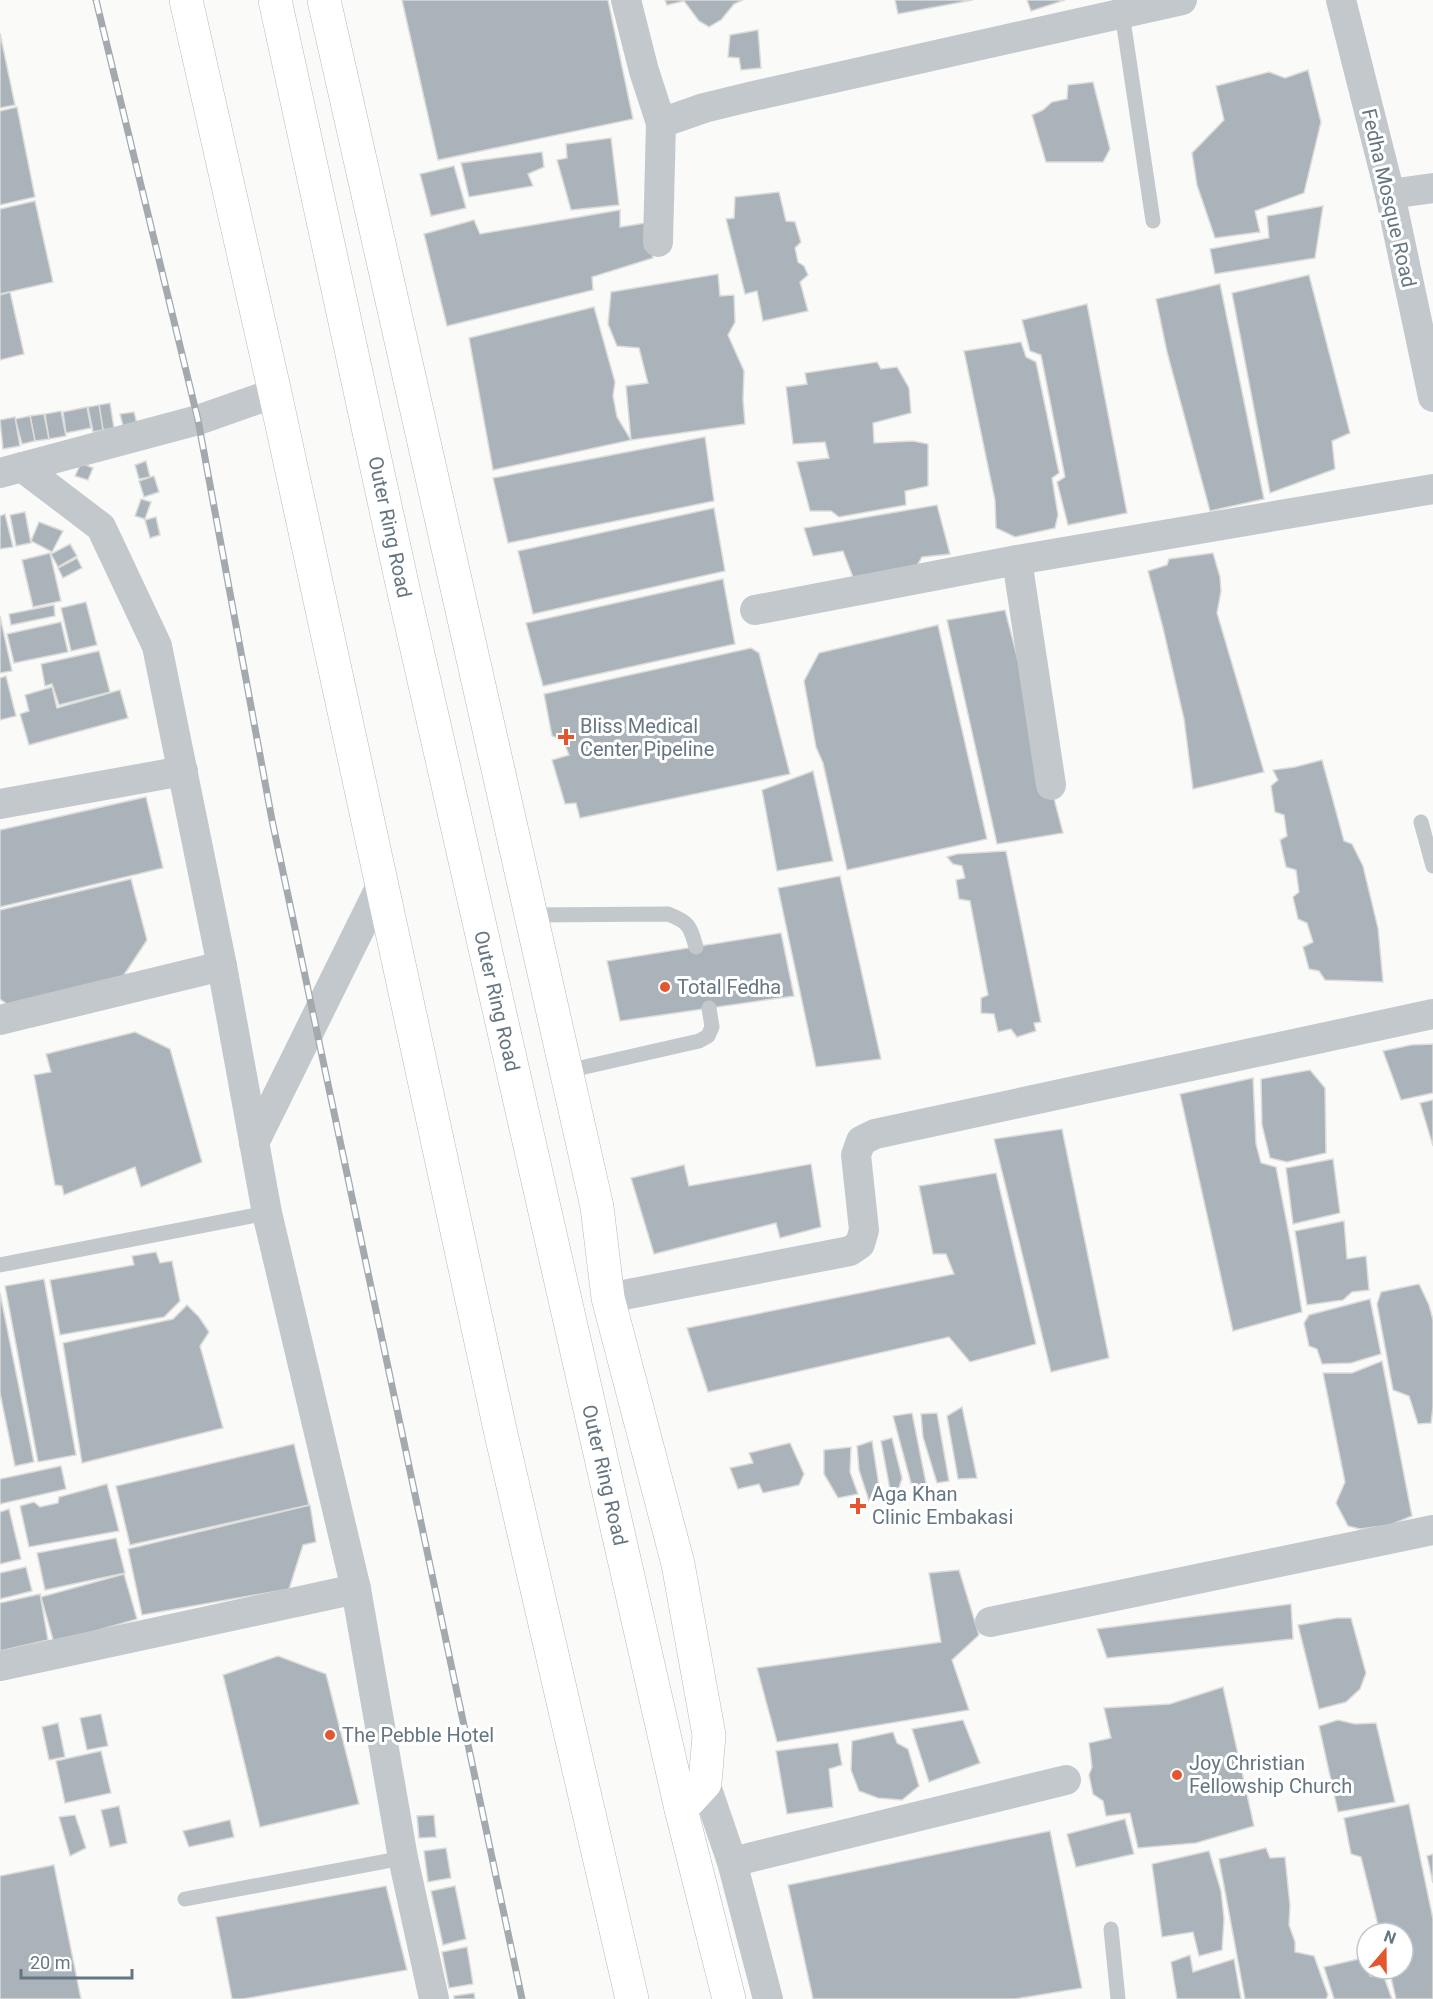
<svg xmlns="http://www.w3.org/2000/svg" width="1433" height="1999" viewBox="0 0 1433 1999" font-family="Roboto,sans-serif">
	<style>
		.building { fill: #aab3b9; stroke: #dcdcda; stroke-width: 1.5 }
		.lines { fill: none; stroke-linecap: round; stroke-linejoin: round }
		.secondary-casing { stroke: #b3babf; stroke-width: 34 }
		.primary-casing { stroke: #b5babe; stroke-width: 34 }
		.lane { stroke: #c3c8cc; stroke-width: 15 }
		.street { stroke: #c3c8cc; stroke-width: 30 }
		.secondary { stroke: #fff; stroke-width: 33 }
		.primary { stroke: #fff; stroke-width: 33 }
		.rail-casing { stroke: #a2aab0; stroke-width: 7 }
		.rail { stroke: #fff; stroke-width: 4.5; stroke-dasharray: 14; stroke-linecap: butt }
		.poi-dot { fill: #e4572e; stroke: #fff; stroke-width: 2 }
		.labels { text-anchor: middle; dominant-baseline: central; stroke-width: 6; stroke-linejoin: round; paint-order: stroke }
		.street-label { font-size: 20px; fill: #657683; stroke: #fff }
		.poi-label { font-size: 20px; fill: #657683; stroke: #fff; text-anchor: start }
	</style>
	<rect width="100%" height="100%" fill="#fafaf8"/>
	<g class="building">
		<path d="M402,0H608L633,119L438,160Z"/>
		<path d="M665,0H743L734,4L721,20L709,27L699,21L684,1L667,5Z"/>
		<path d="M895,0H973L898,14Z"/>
		<path d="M1027,0H1065L1031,11Z"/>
		<path d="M758,30L761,68L741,70L739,58L728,57L730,35Z"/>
		<path d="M0,33L15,105L0,108Z"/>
		<path d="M1308,70L1321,122L1304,193L1255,211L1260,232L1215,238L1197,185L1192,153L1224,120L1216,86L1269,72L1285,78Z"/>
		<path d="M1093,82L1110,149L1103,162H1046L1032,115L1043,110L1052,102L1067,99L1068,85Z"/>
		<path d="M17,107L35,197L0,205V111Z"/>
		<path d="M611,138L619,205L571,210L557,160L567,158L566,144Z"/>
		<path d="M542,152L544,167L528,174L533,186L469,197L461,163Z"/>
		<path d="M454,166L466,208L431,216L420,174Z"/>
		<path d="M779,192L786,221L795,222L801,242L795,248L798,262L804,266L808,275L800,282L808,311L763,321L757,291L745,294L726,219L734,218L735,197Z"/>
		<path d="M35,201L53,282L0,294V209Z"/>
		<path d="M1323,206L1315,258L1215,274L1210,249L1269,238L1267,216Z"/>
		<path d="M620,210V227L645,223L653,258L592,277L593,290L447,326L424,234L474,220L480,234Z"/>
		<path d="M718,274L720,296L734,295L735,322L728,335L744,371L743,400L745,424L631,440L626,386L648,383L639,348L617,346L608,324L611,292Z"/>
		<path d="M1309,275L1350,433L1332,441L1335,469L1270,493L1232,293Z"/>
		<path d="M1220,284L1264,499L1210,511L1167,352L1156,299Z"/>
		<path d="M10,292L24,354L0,360V295Z"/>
		<path d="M1087,304L1127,513L1068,525L1057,482L1065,477L1041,355L1030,351L1022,320Z"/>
		<path d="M594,307L615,382L613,396L617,417L631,440L493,470L469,338Z"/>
		<path d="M1021,342L1026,357L1036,362L1059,473L1052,478L1058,515L1055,528L1015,537L996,528L995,500L964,351Z"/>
		<path d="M877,362L881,369L897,367L909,388L911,413L873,423L874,443L913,441L928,444V486L905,491L906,505L839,517L831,511H810L797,462L829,458L825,442L793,444L786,387L807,384L805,373Z"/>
		<path d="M110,403L114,428L103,430L99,405Z"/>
		<path d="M99,405L103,430L93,432L88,407Z"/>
		<path d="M87,407L91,428L66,433L63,412Z"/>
		<path d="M61,411L66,436L49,439L45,414Z"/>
		<path d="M134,412L138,428L124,430L120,414Z"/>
		<path d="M44,414L49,439L35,441L30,416Z"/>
		<path d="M30,416L35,441L22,444L15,419Z"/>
		<path d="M15,417L20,446L3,449L0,420Z"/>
		<path d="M705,437L714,501L508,543L493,478Z"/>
		<path d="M146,461L150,477L139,479L135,465Z"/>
		<path d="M81,463L93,468L88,480L75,476Z"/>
		<path d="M154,476L159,492L144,497L139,481Z"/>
		<path d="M141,499L151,502L145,519L135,516Z"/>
		<path d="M937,505L950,554L922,557L915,569L854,580L843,551L813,556L804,528Z"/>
		<path d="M714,508L725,571L533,614L518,551Z"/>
		<path d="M25,512L31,543L16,546L10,515Z"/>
		<path d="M5,514L13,547L0,549V516Z"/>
		<path d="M156,517L160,535L150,538L145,520Z"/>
		<path d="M39,522L63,531L52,552L31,541Z"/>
		<path d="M70,544L77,556L58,567L51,554Z"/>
		<path d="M50,553L61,601L33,607L22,560Z"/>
		<path d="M1213,553L1220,577L1221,591L1217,613L1264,772L1193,789L1184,719L1163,628L1148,571L1167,565L1169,559Z"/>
		<path d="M77,558L82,568L63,578L58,568Z"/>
		<path d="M723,579L735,644L543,686L526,623Z"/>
		<path d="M86,602L97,645L71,651L61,608Z"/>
		<path d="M54,605L55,616L11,625L9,614Z"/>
		<path d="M1005,610L1063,833L997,844L947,620Z"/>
		<path d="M0,616L12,671L0,673Z"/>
		<path d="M61,622L68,652L14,663L7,634Z"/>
		<path d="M938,625L987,839L847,870L823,763L816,747L804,681L819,653Z"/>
		<path d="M751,648L759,653L790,774L580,818L576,803L565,804L552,760L569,755L563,740L552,736L544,694Z"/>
		<path d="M99,651L110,692L59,705L52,684L45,686L41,664Z"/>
		<path d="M6,676L16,716L0,720V678Z"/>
		<path d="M52,687L57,708L120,690L128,718L29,745L20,714L29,711L25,695Z"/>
		<path d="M1322,760L1344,841L1352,844L1363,866L1378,928L1383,982L1325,980L1319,971L1309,969L1303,947L1313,942L1307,923L1298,919L1293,897L1299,892L1296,870L1286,867L1280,840L1287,836L1284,815L1275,812L1271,786L1278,780L1273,770L1295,767Z"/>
		<path d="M813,771L833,861L777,871L762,790Z"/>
		<path d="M146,797L163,868L0,907V830Z"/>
		<path d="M1006,851L1041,1022L1034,1023L1036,1031L1017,1037L1011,1029L998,1032L994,1014L981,1013V998L988,995L970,901L959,899L956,880L965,878L962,866L953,864L947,857L957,854Z"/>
		<path d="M840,876L881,1059L816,1067L778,888Z"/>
		<path d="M131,879L147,940L118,984L12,1008L0,999V910Z"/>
		<path d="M781,933L794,996L620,1021L607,961Z"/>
		<path d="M135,1032L170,1049L202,1162L141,1187L135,1167L64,1195L62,1186L55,1185L34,1075L51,1072L46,1054Z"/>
		<path d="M1433,1044V1093L1401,1100L1383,1051L1411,1045Z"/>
		<path d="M1310,1070L1325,1088L1326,1153L1287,1162L1270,1158L1262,1125L1261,1079Z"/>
		<path d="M1253,1078L1256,1144L1261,1163L1276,1167L1291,1245L1302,1312L1233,1331L1180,1094Z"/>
		<path d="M1433,1100V1146L1420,1103Z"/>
		<path d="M1062,1129L1109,1358L1051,1372L994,1139Z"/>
		<path d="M1333,1159L1340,1213L1293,1224L1286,1168Z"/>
		<path d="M811,1164L821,1227L780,1238L776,1223L654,1254L631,1178L684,1165L689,1186Z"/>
		<path d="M996,1173L1036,1344L970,1362L949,1337L708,1392L687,1328L954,1274L946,1254H933L919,1186Z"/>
		<path d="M1344,1221L1347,1259L1366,1256L1369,1290L1352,1292L1343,1300L1307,1305L1295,1231Z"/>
		<path d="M156,1252L160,1263L172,1261L180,1301L164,1317L60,1335L50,1280L134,1265L132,1256Z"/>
		<path d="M44,1279L76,1455L38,1462L5,1286Z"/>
		<path d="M1419,1284L1429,1305L1433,1320V1407L1431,1423L1418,1424L1409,1396L1393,1390L1377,1304L1381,1292Z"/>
		<path d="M0,1293L34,1462L15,1466L0,1393Z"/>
		<path d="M1370,1299L1381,1354L1351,1363L1322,1364L1317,1349L1309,1346L1304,1323L1309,1315Z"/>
		<path d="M187,1305L199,1317L209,1332L200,1346L223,1428L82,1463L63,1343L173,1319Z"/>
		<path d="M1382,1361L1412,1516L1390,1525L1360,1529L1348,1526L1336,1503L1345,1482L1323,1373H1352Z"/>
		<path d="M962,1407L977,1478L958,1479L947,1416Z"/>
		<path d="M912,1413L926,1483L920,1489L912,1487L893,1416Z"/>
		<path d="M937,1413L949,1481L937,1483L923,1437L921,1414Z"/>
		<path d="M892,1438L902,1478L898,1491L891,1495L881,1441Z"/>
		<path d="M872,1441L881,1499L869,1501L859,1470L857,1446Z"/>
		<path d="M790,1443L804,1474L799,1485L763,1493L759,1484L738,1489L730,1468L753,1463L749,1453Z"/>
		<path d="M294,1444L309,1505L130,1545L116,1486Z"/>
		<path d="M851,1447L850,1472L858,1494L838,1498L824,1474V1450Z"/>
		<path d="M61,1466L66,1489L0,1504V1479Z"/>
		<path d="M107,1484L119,1531L29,1547L20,1506L34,1502L40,1507L58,1503L59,1497Z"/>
		<path d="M310,1505L316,1542L303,1545L289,1589L142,1615L128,1549Z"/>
		<path d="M9,1509L21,1559L0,1564V1512Z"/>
		<path d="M116,1538L125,1573L45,1590L37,1553Z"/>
		<path d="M26,1567L32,1591L0,1599V1573Z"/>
		<path d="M959,1570L979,1635L952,1660L969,1710L777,1742L757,1668L941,1642L929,1573Z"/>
		<path d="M124,1574L137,1619L54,1643L41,1597Z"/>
		<path d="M40,1594L48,1640L0,1651V1603Z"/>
		<path d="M1291,1604L1293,1639L1107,1658L1097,1629Z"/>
		<path d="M1337,1618H1351L1366,1673L1360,1689L1346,1702L1319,1709L1298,1625Z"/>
		<path d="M278,1656L326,1674L359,1804L260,1827L223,1675Z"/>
		<path d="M1223,1687L1254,1826L1196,1843L1138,1848L1130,1813L1106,1816L1103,1801L1093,1794L1089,1775L1092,1767L1089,1743L1111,1738L1104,1708L1170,1704Z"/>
		<path d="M101,1714L108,1746L87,1750L80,1718Z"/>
		<path d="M963,1720L980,1763L929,1782L912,1729Z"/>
		<path d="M1338,1720L1355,1724L1376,1723L1395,1802L1338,1812L1319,1726Z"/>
		<path d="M58,1723L65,1757L49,1760L42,1727Z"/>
		<path d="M893,1732L897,1743L908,1749L919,1786L902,1800L878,1798L859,1791L851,1770L852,1741Z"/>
		<path d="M838,1743L842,1765L829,1769L833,1807L787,1814L776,1751Z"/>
		<path d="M101,1751L111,1793L65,1803L56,1761Z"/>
		<path d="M1409,1804L1433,1919V1999H1396L1389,1969H1403V1933H1380L1361,1857L1351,1854L1344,1818Z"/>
		<path d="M119,1806L127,1843L110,1847L101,1810Z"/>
		<path d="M75,1815L86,1848L70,1856L59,1817Z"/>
		<path d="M434,1815L436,1837L419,1838L417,1816Z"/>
		<path d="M1125,1819L1134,1854L1076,1867L1067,1834Z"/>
		<path d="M230,1820L234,1837L189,1847L183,1831Z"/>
		<path d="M1050,1831L1082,1988L1015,1999H813L788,1885Z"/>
		<path d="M446,1848L451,1878L428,1882L424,1851Z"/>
		<path d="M1266,1848L1270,1858L1285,1857L1290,1906L1289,1925L1295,1942V1952L1314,1956L1328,1995L1326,1999H1245L1219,1859Z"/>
		<path d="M1209,1851L1221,1891L1224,1919L1222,1950L1199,1956L1193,1932L1162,1937L1152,1864Z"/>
		<path d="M1433,1854V1883L1427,1856Z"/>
		<path d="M54,1865L81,1999H0V1876Z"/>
		<path d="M386,1886L407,1970L243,1999H232L216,1917Z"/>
		<path d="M455,1886L466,1939L443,1945L431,1891Z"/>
		<path d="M467,1947L473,1984L449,1988L442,1952Z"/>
		<path d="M1190,1955L1193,1972L1234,1959L1241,1999H1177L1171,1962Z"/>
		<path d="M1363,1958L1370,1976L1384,1977L1392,1999H1334L1324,1967Z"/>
		<path d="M474,1993L475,1999H454V1996Z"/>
	</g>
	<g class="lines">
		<g class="secondary-casing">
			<path id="secondary" d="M324,0L597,1207L608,1298L678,1564L709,1735L705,1783L681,1809"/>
		</g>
		<g class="primary-casing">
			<g id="primary">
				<path d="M186,0L275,393L501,1434L632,1999"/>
				<path d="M275,0L403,588L681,1809L729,1999"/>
			</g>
		</g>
		<g class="lane">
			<path d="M1122,13L1153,221"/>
			<path d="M1421,822L1433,866"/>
			<path d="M532,915L668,914C689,922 690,926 696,947"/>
			<path d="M567,1071L699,1041L708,1036L712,1027L709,1008"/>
			<path d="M0,1265L267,1213"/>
			<path d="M185,1899L403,1858"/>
			<path d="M1111,1929L1118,1999"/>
		</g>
		<g class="street">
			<path d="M626,0L644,71L661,123L704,108L749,97L1182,0"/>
			<path d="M1341,0L1390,194L1433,397"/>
			<path d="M1390,194L1433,188"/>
			<path d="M658,242L661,123"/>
			<path d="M22,467L101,527L157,646L222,966L267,1213L356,1589L403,1858L434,1999"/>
			<path d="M0,473L198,420L275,393"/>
			<path d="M1017,560L1051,785"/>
			<path d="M755,610L1017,560L1433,489"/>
			<path d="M0,804L183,771"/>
			<path d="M0,1020L222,966"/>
			<path d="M254,1143L382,884"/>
			<path d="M608,1298L850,1251L860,1244L864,1230L856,1155L861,1141L875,1134L1433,1014"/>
			<path d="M990,1622L1433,1530"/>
			<path d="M0,1666L356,1589"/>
			<path d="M705,1783L732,1862L768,1999"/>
			<path d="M732,1862L1066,1780"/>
		</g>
		<use href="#secondary" class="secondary"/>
		<use href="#primary" class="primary"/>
		<g class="rail-casing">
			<path id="rail" d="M96,0L198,420L272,820L522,1999"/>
		</g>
		<use href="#rail" class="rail"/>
	</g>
	<g class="poi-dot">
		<path d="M563 728h6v6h6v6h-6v6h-6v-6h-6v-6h6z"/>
		<circle cx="665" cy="987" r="6"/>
		<path d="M855 1497h6v6h6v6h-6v6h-6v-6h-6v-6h6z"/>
		<circle cx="330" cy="1735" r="6"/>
		<circle cx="1177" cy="1775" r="6"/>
	</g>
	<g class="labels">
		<g class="street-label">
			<text transform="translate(1389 198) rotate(77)">Fedha Mosque Road</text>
			<text transform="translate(390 527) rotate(78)">Outer Ring Road</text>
			<text transform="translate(497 1001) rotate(77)">Outer Ring Road</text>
			<text transform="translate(605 1475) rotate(77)">Outer Ring Road</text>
		</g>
		<g class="poi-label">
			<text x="580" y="726">Bliss Medical<tspan x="580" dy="23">Center Pipeline</tspan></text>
			<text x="677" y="987">Total Fedha</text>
			<text x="872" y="1494">Aga Khan<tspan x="872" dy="23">Clinic Embakasi</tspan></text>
			<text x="342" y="1735">The Pebble Hotel</text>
			<text x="1189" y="1763">Joy Christian<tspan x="1189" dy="23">Fellowship Church</tspan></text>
		</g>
	</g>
	<g transform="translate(1385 1951) rotate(20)"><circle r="28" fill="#ffffff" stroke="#c1c8cd" stroke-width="1.5"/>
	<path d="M0-4.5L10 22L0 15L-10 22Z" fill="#e4572e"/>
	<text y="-9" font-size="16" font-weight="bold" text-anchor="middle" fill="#657683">N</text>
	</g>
	<path d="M21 1969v9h111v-9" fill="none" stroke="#657683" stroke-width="3"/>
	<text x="30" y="1969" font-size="18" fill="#657683" stroke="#ffffff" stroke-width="4.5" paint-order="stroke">20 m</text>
</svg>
